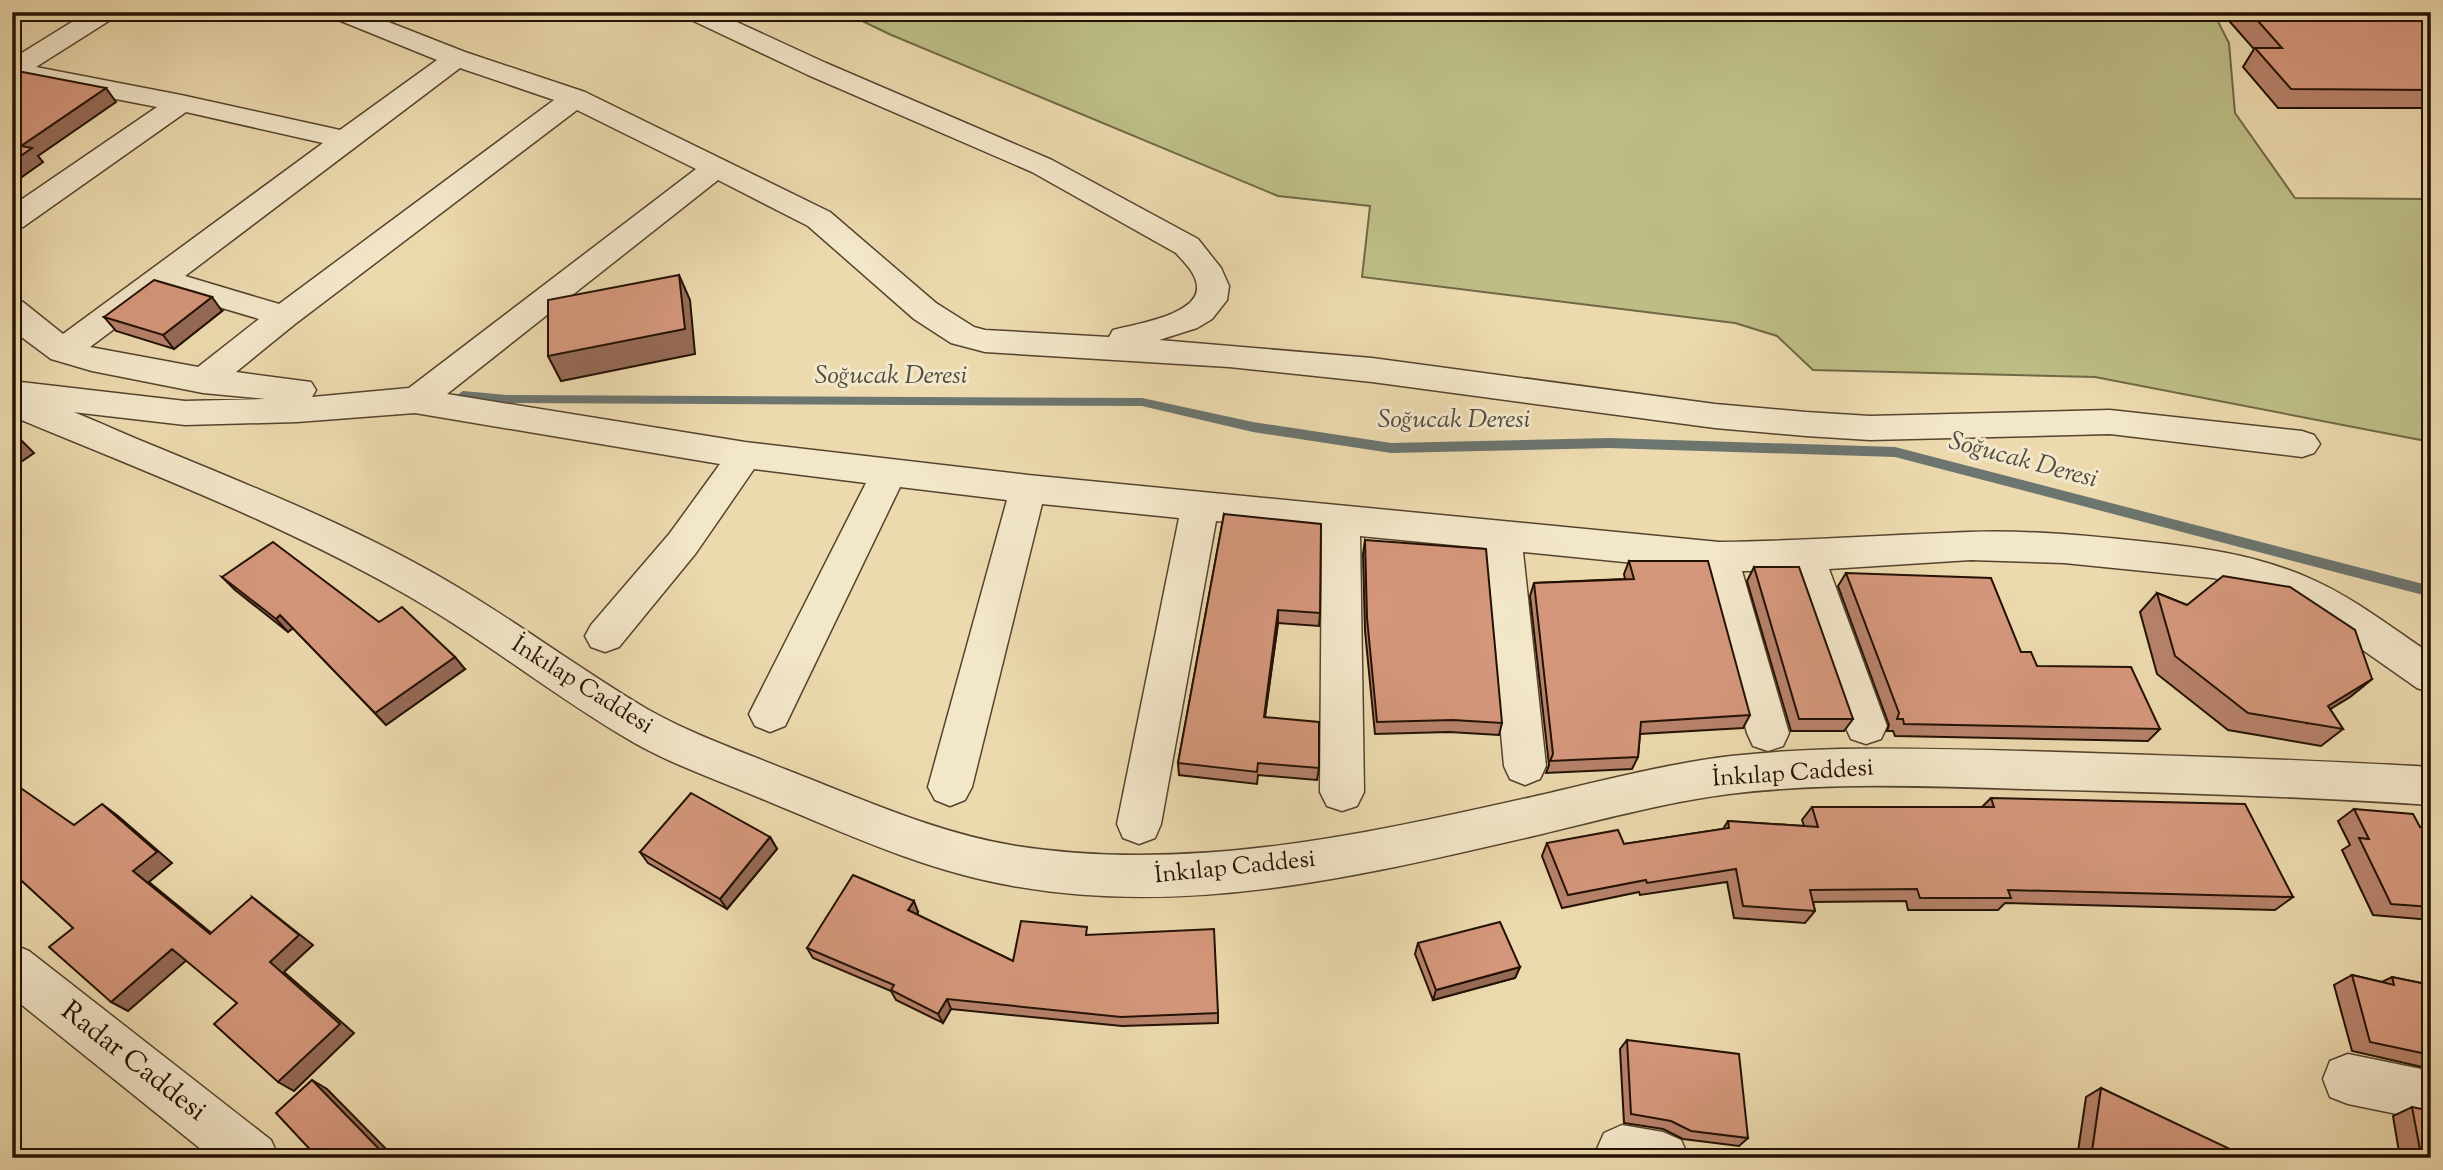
<svg xmlns="http://www.w3.org/2000/svg" width="2443" height="1170" viewBox="0 0 2443 1170" font-family="'Sorts Mill Goudy',serif">
	<style>
		.green { fill: #bdbe86; stroke: #706845; stroke-width: 2 }
		.lines { fill: none; stroke-linecap: round; stroke-linejoin: round }
		.stream { fill: #6c756f; fill-rule: evenodd }
		.minor-casing { stroke: #55432e; stroke-width: 3 }
		.tertiary-casing { stroke: #55432e; stroke-width: 3 }
		.minor { fill: #f3e7ca; fill-rule: evenodd }
		.tertiary { fill: #f3e7ca; fill-rule: evenodd }
		.wall { fill: #b7826b; stroke: #231104; stroke-width: 2 }
		.shaded-wall { fill: #956a57; stroke: #231104; stroke-width: 2 }
		.building { fill: #d5977c; stroke: #231104; stroke-width: 2 }
		.labels { text-anchor: middle; dominant-baseline: central; stroke-width: 6; stroke-linejoin: round; paint-order: stroke }
		.street-label { font-size: 24px; fill: #231104; stroke: #f3e7ca }
		.water-label { font-size: 26px; font-style: italic; fill: #4e4b42; stroke: #f3e7ca }
		.near-street-label { font-size: 28px; fill: #231104; stroke: #f3e7ca }
	</style>
	<rect width="100%" height="100%" fill="#ecdaae"/>
	<filter id="stains"><feTurbulence type="fractalNoise" baseFrequency=".00286" numOctaves="4"/><feColorMatrix values="0 0 0 0 .2 0 0 0 0 .09 0 0 0 0 .02 0 0 0 .5 -.17"/></filter>
	<radialGradient id="worn" r=".72"><stop offset=".6" stop-color="#630" stop-opacity="0"/><stop offset="1" stop-color="#630" stop-opacity=".3"/></radialGradient>
	<path class="green" d="M844,12H2213L2229,43L2235,113L2295,198L2431,199V442L2095,377L1813,370L1777,336L1735,323L1362,277L1370,206L1278,196L889,34Z"/>
	<g class="lines">
		<path class="stream" d="M463,391L507,395L1142,398L1253,422L1391,443L1609,438L1895,447L2431,586V597L1895,457L1609,448L1391,453L1253,432L1142,406L507,403L459,398L457,395Z"/>
		<g class="minor-casing">
			<g id="minor">
				<path d="M88,12H119L115,17L36,67L181,95L340,130L437,60L331,17L327,12H363L465,52L585,92L830,212L936,303L974,327L985,330L1109,337L1113,330C1134,324 1200,315 1197,286C1196,273 1184,262 1176,253L1032,172L808,75L685,17L681,12H715L826,63L1052,160L1198,239L1221,268L1229,286L1227,300L1212,319L1197,328L1159,340L1372,358L1715,404L1806,412L1870,416L2110,410L2302,431L2314,435L2320,444L2314,453L2302,457L2110,434L1870,440L1806,436L1715,428L1372,382L1229,367L985,352L951,343L914,319L808,226L718,180L447,394L745,442L1028,475L1719,542C1803,541 1885,535 1969,532C2026,530 2082,535 2139,541C2198,547 2254,554 2309,578C2353,597 2392,628 2431,654V693L2417,688L2320,620L2283,600L2249,587L2213,578L2064,563L1971,560L1829,569L1887,726L1881,739L1866,744L1851,739L1845,726L1791,571H1742L1789,733L1783,746L1768,751L1753,746L1747,733L1704,570L1523,552L1546,766L1540,779L1525,785L1510,779L1504,766L1484,548L1360,536L1364,792L1357,806L1342,811L1327,806L1320,792L1322,532L1216,521L1161,824L1155,838L1139,844L1123,838L1117,824L1179,518L1042,504L972,787L965,800L950,806L935,800L928,787L1007,500L900,487L785,726L770,732L755,726L749,714L866,483L754,469L696,553L619,647L605,652L591,647L585,636L591,625L670,533L720,464L415,413L297,422L185,425L12,405V381L185,401L266,399L203,393L92,371L51,359L12,330V299L23,302L63,334L323,143L186,112L23,227L12,229V206L157,107L12,79V59ZM460,68L554,100L279,304L185,276ZM577,110L696,169L409,388L312,397L316,390L311,382L236,372L295,324ZM165,291L259,319L198,367L90,347Z"/>
				<path d="M2348,1054L2431,1071V1121L2348,1104L2330,1097L2323,1079L2330,1061Z"/>
				<path d="M1622,1125L1663,1132L1681,1140L1689,1158H1599L1596,1151L1604,1133Z"/>
			</g>
		</g>
		<g class="tertiary-casing">
			<g id="tertiary">
				<path d="M12,390C61,404 107,427 154,446C256,488 360,529 454,585C520,624 581,670 647,709C691,734 740,751 787,770C862,799 936,833 1016,846C1190,873 1363,835 1532,797C1598,782 1664,764 1731,756C1829,745 1926,749 2024,751C2160,755 2295,759 2431,767V805C2295,796 2159,792 2023,789C1925,786 1827,782 1729,794C1666,802 1604,819 1542,834C1369,874 1191,918 1013,886C925,871 842,832 760,798C713,778 664,762 621,735C544,689 474,632 396,589C274,520 141,470 12,416Z"/>
				<path d="M12,944L29,951L271,1140L279,1158H212L12,997Z"/>
			</g>
		</g>
		<use href="#minor" class="minor"/>
		<use href="#tertiary" class="tertiary"/>
	</g>
	<g class="wall">
		<path d="M2225,12H2431V108H2278L2243,67L2254,49L2223,14Z"/>
		<path d="M222,311L174,349L116,331L104,317Z"/>
		<path d="M1224,514L1320,613L1319,626L1278,623L1265,717L1319,768L1317,780L1258,775L1257,784L1179,775L1178,763Z"/>
		<path d="M1365,540L1502,723L1499,735L1449,732L1375,734L1365,631L1363,554Z"/>
		<path d="M1629,561L1750,715L1743,728L1640,734L1638,757L1632,769L1546,773L1549,765L1530,596L1534,583L1625,579L1624,574Z"/>
		<path d="M1754,567L1853,719L1844,731H1791L1747,581Z"/>
		<path d="M1846,573L2021,652L2037,666L2160,729L2148,741L1895,736L1893,731H1887L1889,725L1838,586Z"/>
		<path d="M222,577L379,622L465,669L386,725L293,628L288,632L235,590Z"/>
		<path d="M2157,593L2372,679L2350,697L2330,709L2343,729L2321,746L2228,730L2157,674L2140,612Z"/>
		<path d="M1991,798L2293,897L2275,910L2005,903L1998,910H1908L1906,901L1813,902L1815,911L1805,923L1734,918L1727,882L1640,895L1639,892L1562,908L1542,856L1547,843L1624,844L1723,829L1728,821L1804,826L1802,820L1812,807H1982Z"/>
		<path d="M2354,809L2420,827L2431,828V920L2373,915L2342,850L2350,845L2338,821Z"/>
		<path d="M770,837L777,849L727,909L648,863L640,852Z"/>
		<path d="M918,912L917,915L1013,961L1089,935L1218,1013V1023L1122,1026L951,1009L943,1023L896,1000L891,991L813,958L807,948Z"/>
		<path d="M1418,943L1520,967L1515,978L1433,1000L1415,954Z"/>
		<path d="M2352,975L2382,982L2392,977L2431,985V1069L2352,1051L2334,985Z"/>
		<path d="M1627,1040L1748,1138L1739,1146L1683,1139L1663,1129L1624,1123L1620,1049Z"/>
		<path d="M2101,1088L2231,1158H2077L2086,1097Z"/>
		<path d="M2412,1107L2431,1158H2400L2393,1116Z"/>
	</g>
	<g class="shaded-wall">
		<path d="M106,88L116,102L38,156L43,162L12,184V162L21,146Z"/>
		<path d="M679,275L690,300L695,354L561,381L548,356Z"/>
		<path d="M212,297L222,311L174,349L163,335Z"/>
		<path d="M20,439L34,453L12,468V444Z"/>
		<path d="M1278,610V623L1263,729L1264,717Z"/>
		<path d="M280,615L293,628L288,632L276,619Z"/>
		<path d="M455,657L465,669L386,725L375,713Z"/>
		<path d="M2372,679L2350,697L2306,724L2328,706Z"/>
		<path d="M102,804L118,816L172,863L149,882L226,945L210,934L133,871Z"/>
		<path d="M770,837L777,849L727,909L720,899Z"/>
		<path d="M252,897L313,945L284,972L354,1033L294,1091L278,1082L270,962Z"/>
		<path d="M914,901L918,912L913,921L908,910Z"/>
		<path d="M172,949L188,959L128,1011L111,1002Z"/>
		<path d="M1520,967L1515,978L1433,1000L1436,990Z"/>
		<path d="M947,999L951,1009L943,1023L938,1014Z"/>
		<path d="M312,1080L327,1089L395,1158H378Z"/>
	</g>
	<g class="building">
		<path d="M2250,12H2431V90L2291,89L2255,48H2282Z"/>
		<path d="M12,70L106,88L21,146L32,148L12,162Z"/>
		<path d="M679,275L685,329L548,356V300Z"/>
		<path d="M154,280L212,297L163,335L104,317Z"/>
		<path d="M12,435L20,439L12,444Z"/>
		<path d="M1224,514L1321,524L1320,613L1278,610L1264,717L1319,722V768L1258,763L1257,772L1178,763Z"/>
		<path d="M1365,540L1486,549L1502,723L1453,720L1377,722L1367,618Z"/>
		<path d="M273,542L379,622L402,607L455,657L375,713L280,615L276,619L222,577Z"/>
		<path d="M1629,561H1708L1750,715L1641,722L1638,757L1550,761L1553,754L1534,583L1634,579Z"/>
		<path d="M1754,567H1799L1853,719H1799Z"/>
		<path d="M1846,573L1991,578L2021,652H2031L2037,666L2131,667L2160,729L1904,724L1903,719H1897L1899,713Z"/>
		<path d="M2223,576L2290,587L2355,630L2372,679L2328,706L2343,729L2248,713L2175,656L2157,593L2187,605Z"/>
		<path d="M12,782L74,825L102,804L157,852L133,871L210,934L252,897L299,935L270,962L340,1024L278,1082L214,1024L237,1003L172,949L111,1002L49,947L73,928L12,872Z"/>
		<path d="M691,793L770,837L720,899L640,852Z"/>
		<path d="M1991,798L2245,804L2293,897L2008,890L2011,898H1920L1917,889L1810,890L1815,911L1743,906L1736,869L1647,883L1646,880L1568,895L1547,843L1618,830L1624,844L1729,828L1728,821L1818,827L1812,807H1994Z"/>
		<path d="M2354,809L2413,814L2420,827L2431,828V907L2391,904L2359,838L2369,839Z"/>
		<path d="M853,875L914,901L908,910L1013,961L1021,921L1087,927L1086,935L1214,929L1218,1013L1121,1017L947,999L938,1014L891,990L894,985L807,948Z"/>
		<path d="M1500,922L1520,967L1436,990L1418,943Z"/>
		<path d="M2352,975L2394,985L2392,977L2431,985V1055L2370,1042Z"/>
		<path d="M1627,1040L1739,1054L1748,1138L1691,1131L1671,1121L1631,1114Z"/>
		<path d="M312,1080L383,1153L378,1158H318L276,1113Z"/>
		<path d="M2101,1088L2232,1150L2231,1158H2091Z"/>
		<path d="M2412,1107L2431,1111V1158L2421,1155Z"/>
		<path d="M12,1150L85,1158H12Z"/>
	</g>
	<g class="labels">
		<g class="street-label">
			<text transform="translate(582 686) rotate(32)">İnkılap Caddesi</text>
			<text transform="translate(1793 774) rotate(-4)">İnkılap Caddesi</text>
			<text transform="translate(1235 868) rotate(-6)">İnkılap Caddesi</text>
		</g>
		<g class="water-label">
			<text x="891" y="376">Soğucak Deresi</text>
			<text x="1454" y="420">Soğucak Deresi</text>
			<text transform="translate(2023 461) rotate(15)">Soğucak Deresi</text>
		</g>
		<g class="near-street-label">
			<text transform="translate(133 1062) rotate(38)">Radar Caddesi</text>
		</g>
	</g>
	<rect width="2443" height="1170" fill="none" stroke="#ecdaae" stroke-width="42"/>
	<rect x="14" y="14" width="2415" height="1142" fill="none" stroke="#231104" stroke-width="3.5"/>
	<rect x="21" y="21" width="2401" height="1128" fill="none" stroke="#231104" stroke-width="2"/>
	<rect width="100%" height="100%" filter="url(#stains)"/>
	<rect width="100%" height="100%" fill="url(#worn)"/>
</svg>
